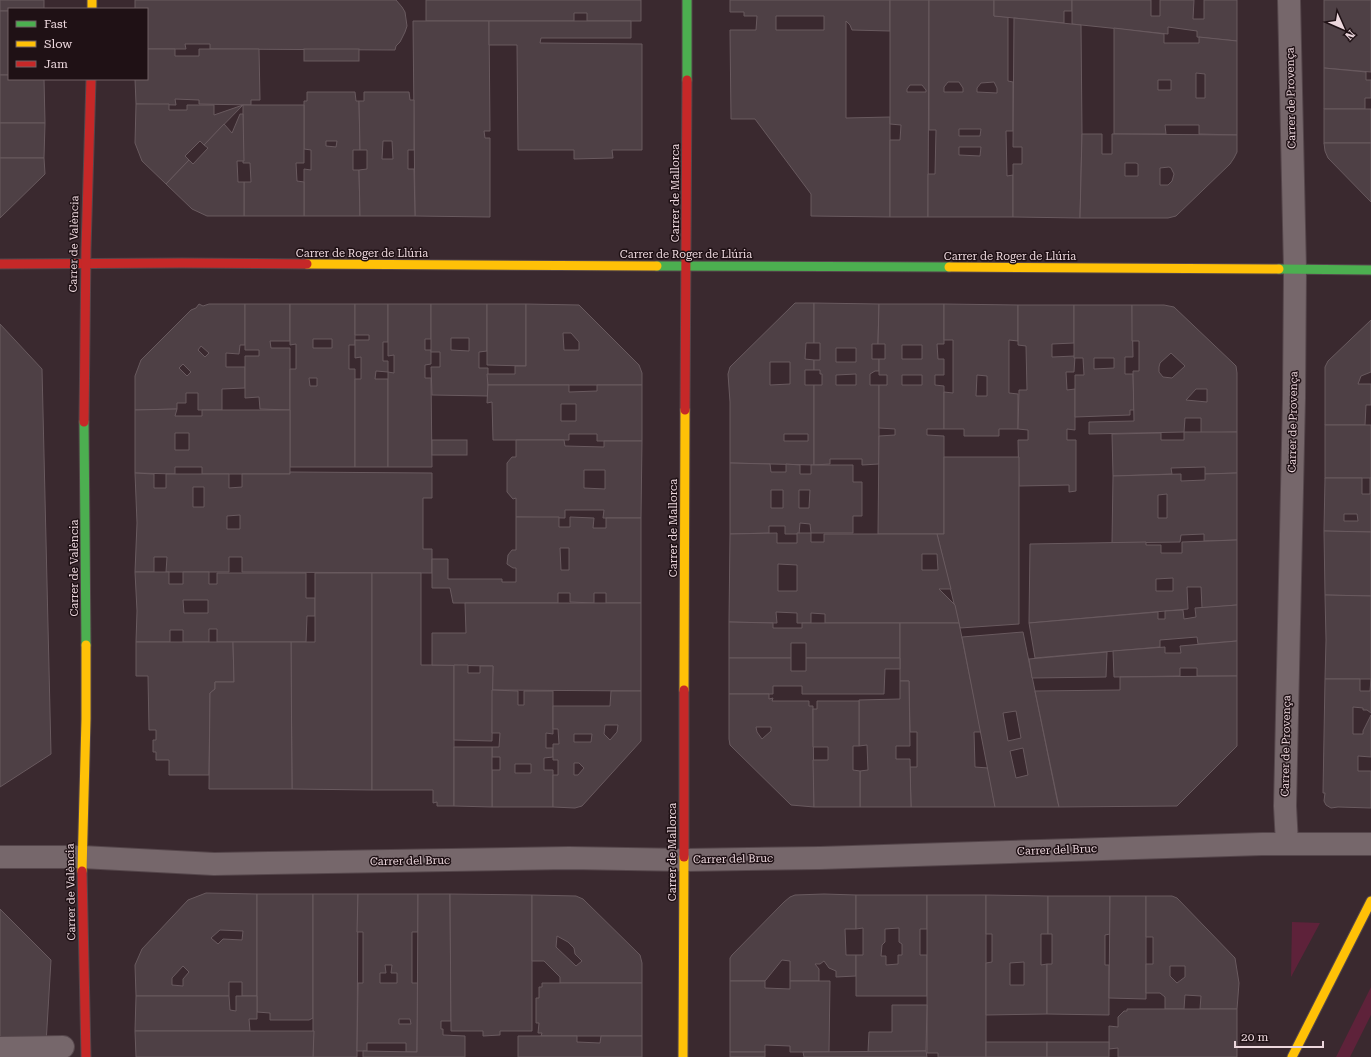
<svg xmlns="http://www.w3.org/2000/svg" width="1371" height="1057" viewBox="0 0 1371 1057" font-family="'Roboto Serif',serif">
	<style>
		.green { fill: #5e223a }
		.building { fill: #4e4045; stroke: #695a5f; fill-rule: evenodd }
		.lines { fill: none; stroke-linecap: round; stroke-linejoin: round }
		.street-casing { stroke: #55464b; stroke-width: 24 }
		.fast-casing { stroke: #55464b; stroke-width: 11 }
		.slow-casing { stroke: #55464b; stroke-width: 11 }
		.jam-casing { stroke: #55464b; stroke-width: 11 }
		.street { stroke: #76676b; stroke-width: 22 }
		.fast { stroke: #4caf50; stroke-width: 9 }
		.slow { stroke: #ffc107; stroke-width: 9 }
		.jam { stroke: #c62828; stroke-width: 9 }
		.labels { text-anchor: middle; dominant-baseline: central; stroke-width: 3; stroke-linejoin: round; paint-order: stroke }
		.street-label { font-size: 11px; fill: #ecd7dd; stroke: #1f1115 }
	</style>
	<rect width="100%" height="100%" fill="#3a292f"/>
	<g class="green">
		<path d="M1292,922L1320,923L1291,977Z"/>
		<path d="M1371,987V1015L1350,1057H1336Z"/>
	</g>
	<g class="building">
		<path d="M0,0H44V9H9V11H0Z"/>
		<path d="M135,0H396L402,7L405,12L407,26L405,32L400,42L396,46L395,50L210,49V44H185L186,49H147V9H135Z"/>
		<path d="M426,0H641V21H587V13H574V21H426Z"/>
		<path d="M730,0H890V31L852,30L850,25L846,21V118L890,117V217L811,216V194L755,119H731L730,30H756L757,16H744V12H730ZM776,16H824V30H776Z"/>
		<path d="M890,0H929L928,217H890V140H900L901,125L890,124ZM910,85H922L926,90V92H907V89Z"/>
		<path d="M929,0H994V16L1008,17V81L1013,82V131H1006L1007,176L1013,175V217H928V174H935L936,130H929ZM948,82H959L963,88V92H944V87ZM994,82L997,88V93L977,92V88L981,83ZM959,129H981L980,136H959ZM959,147H981L980,156L959,155Z"/>
		<path d="M994,0H1072V11H1064V23L994,16Z"/>
		<path d="M1072,0H1151V16H1160V0H1194L1193,19H1204V0H1237V41L1197,37V31L1168,27V34L1072,24Z"/>
		<path d="M1324,0H1371V72L1324,68Z"/>
		<rect x="0" y="11" width="9" height="64"/>
		<path d="M1014,18L1081,25L1082,134L1080,218L1013,217V164H1022V147H1013Z"/>
		<path d="M413,21H489L490,131H484L485,138H490V217L415,216Z"/>
		<path d="M489,21H631V38H541L540,43L642,44V150H612L613,158L574,159V150H518L517,45H489Z"/>
		<path d="M1114,28L1164,34V43H1199V37L1237,41V135L1199,134V125H1165L1166,134H1114ZM1196,73L1205,74V98H1196ZM1158,80H1171V90H1158Z"/>
		<path d="M147,49H175V56H199V49H259L260,100H251V105L199,104V100L175,99L176,105L136,104L135,79H147Z"/>
		<rect x="304" y="49" width="55" height="12"/>
		<path d="M1324,68L1366,72V80H1371V98H1365V109H1324Z"/>
		<path d="M0,75H9V79H44L45,123H0Z"/>
		<path d="M307,92H355L356,101H359L360,150H353V170H359L360,216H304V169L311,170V150L304,149V101H307ZM326,141H337L336,147L326,146Z"/>
		<path d="M364,92H409L410,100H414V150H408V169H414L415,216H360L359,170L367,169V150H360L359,101H364ZM383,141H392L393,159H382Z"/>
		<path d="M136,104H169V110H187V105H214V115L243,105L204,145L200,141L185,156L189,160L166,184L142,161L135,143Z"/>
		<path d="M243,105H304V163H296L297,181L304,182V216H244V182H251L250,163H243Z"/>
		<rect x="1324" y="109" width="47" height="34"/>
		<path d="M240,114H243L244,161H237L238,182H244V216H207L192,209L166,184L189,160L193,164L208,148L204,145L224,124L232,133Z"/>
		<path d="M0,123H45L44,158H0Z"/>
		<path d="M1082,134H1102V154H1112V134H1114L1237,135V152L1234,158L1230,164L1176,216L1168,218H1080ZM1125,163H1136L1138,164V176H1125ZM1169,167L1171,168L1174,174L1172,181L1168,185H1160V168Z"/>
		<path d="M1324,143H1371V202L1328,158L1325,151Z"/>
		<path d="M0,158H44L45,174L0,218Z"/>
		<path d="M795,303H814V343H806L805,359L814,360V370H805V385H814V465L730,463V402L728,374L730,367ZM770,362H790V384L770,385ZM784,434H808V441H784Z"/>
		<path d="M814,303L879,304L878,344H872V359H879V371H875L870,374V385H879V464L862,465V459H830V464L814,465V385H822V374H820V370H814V360H820V343H814ZM836,348H856V362H836ZM856,374V385H836V375Z"/>
		<path d="M199,304L203,306L209,304H245V345H240L239,354L226,353V367H245V388L222,389V410H198V393H186V403H177V409L135,410V376L141,360L191,310L196,308ZM201,346L209,353L205,357L198,350ZM183,364L191,372L187,376L179,368Z"/>
		<path d="M245,304H290V341H270L271,348H290V410L260,409L259,397L245,398V356H259V350H245Z"/>
		<path d="M290,304H355V345H349V369H355V467H290V369H296V344L290,345ZM313,339H332V348H313ZM309,378H317V386H310Z"/>
		<path d="M355,304H388V342H383V361H388V372L376,371L375,379H388V467H355V379H361V357L355,358V340H369V335H355Z"/>
		<path d="M388,304H431V339H425V350H431V364L425,365V378H431L432,467H388V372L394,373V355L388,356Z"/>
		<path d="M431,304H487V351L479,352V368H488V396L432,395L431,367H440V352H431ZM451,338H469V351L451,350Z"/>
		<path d="M487,304H526V366L487,365Z"/>
		<path d="M526,304L579,305L639,365L642,373V385H488L487,374H515V366H526ZM563,333H571L579,342V350H564Z"/>
		<path d="M879,304H944V344H937L938,359H944V375H935V385L944,386V429H927V435L944,436V534H878L879,436L895,435V429L879,428V385H887V375H879V359H885V344H878ZM902,345H922V359H902ZM902,375H922V385H902Z"/>
		<path d="M944,304L1018,305V341L1009,340V393L1018,394V429H999V436H964V429H944V392L953,393V340H944ZM977,375L987,376V396H976Z"/>
		<path d="M1018,305H1074V343L1052,344V357L1075,356L1074,372H1066L1067,390L1075,389V430L1067,429V440H1076V491L1069,492V485L1019,486L1018,440H1028V430L1018,429L1019,390H1027L1026,346L1018,345Z"/>
		<path d="M1074,305H1132L1133,357H1125V374H1133L1134,410H1130V415L1075,417V375H1084L1083,358H1074ZM1094,358H1114V368L1094,369Z"/>
		<path d="M1132,305H1164L1174,307L1234,364L1236,366L1237,373V432L1201,433V418H1185L1184,432L1089,434V422L1134,421L1133,371H1139V341H1132ZM1171,353L1185,366L1172,378L1163,377L1159,372V367L1160,363ZM1196,389H1207V402L1186,400Z"/>
		<path d="M1371,320V372L1361,376L1358,384H1371V405H1366L1365,425H1325V367L1328,361Z"/>
		<path d="M0,324L42,369L51,754L0,787Z"/>
		<path d="M488,385H569V392L597,391V385H642V441H597V434H569V440H493L492,402L487,403ZM561,404H576V421H561Z"/>
		<path d="M177,409L175,416H202V410H290V474H202V467H175V474L135,473V410ZM175,433H189V450H175Z"/>
		<rect x="1325" y="425" width="46" height="53"/>
		<path d="M1184,432H1237V473L1205,474V467L1171,468L1172,474L1113,476L1112,434L1161,433V440H1184Z"/>
		<rect x="432" y="440" width="35" height="15"/>
		<path d="M516,440H564L565,446L604,447V441H642L641,518H603L604,510H565V518L516,517V498L513,499L507,492V463L512,457H516ZM584,470H605V489L584,488Z"/>
		<path d="M944,457H1019V624L960,628L937,534H944Z"/>
		<path d="M730,463L770,464L771,472H786V464L800,465V474H811V465H853V482H862V516H853V533H811L810,524L800,523L799,534H785V526H769V533L730,534ZM771,490H783V508H771ZM799,490H810L809,508H799Z"/>
		<path d="M290,472L432,473V498H423V549H432V573L242,572V557H229V572H166L167,557H154V572H135L137,523L135,473L154,474V488H166V474H229V488L242,487V474H290ZM193,487H204V507H193ZM240,515V529H227V516Z"/>
		<path d="M1237,473V540L1204,541V534L1181,535L1180,542L1112,543L1113,476L1181,474V481L1205,480V474ZM1167,494V518H1158V495Z"/>
		<path d="M1325,478H1362V494H1370V478H1371V532L1324,531ZM1344,514H1357L1358,521H1344Z"/>
		<path d="M516,517H559V527H570V517L594,518L593,528H606V518H641V603H606V593H594V603L570,602V593H558V603H453L450,588H432V559H448V579H502V582H516V568H513L507,564L508,555L512,550H516ZM560,548H569V570H561Z"/>
		<path d="M1324,531L1371,532V596L1325,595Z"/>
		<path d="M777,533V543H797V533H811V542H824V534H937L951,589H939L955,605L959,623H825V614L811,613V623H797V613L776,612L777,623L729,622L730,534ZM922,554H937L938,570H922ZM778,564L797,565V591H778Z"/>
		<path d="M1237,540V605L1202,608L1201,587H1187L1188,609L1029,623L1030,544L1146,542V545H1161V553H1182V542ZM1173,578V591H1156V579Z"/>
		<path d="M135,572H169V584H183V572H209V584H217V573H306V598H315V616H307L306,642H217V629H209V642H183V630H170V642H136L137,611ZM183,600H208V613H184Z"/>
		<path d="M315,573H372V790L292,789L291,642H315Z"/>
		<path d="M372,573H421V665H454V806H437V802L433,803V790H372Z"/>
		<path d="M1325,595L1371,596V679H1325L1326,640Z"/>
		<path d="M465,603H641V691L492,690L493,666L432,665V633H466Z"/>
		<path d="M1237,605V641L1198,644L1197,637L1160,640V647L1035,658L1029,623L1158,612V619H1165V611L1183,610L1184,619L1196,617L1195,608Z"/>
		<path d="M729,622L773,623V628H802V623H900V658H806V643H791V658H729Z"/>
		<path d="M900,623H959L981,732H974L975,767L988,768L995,807H911L910,767H917V732H910L909,681H900Z"/>
		<path d="M1023,632L1057,799L1059,807H995L962,637ZM1016,711L1021,738L1008,741L1003,713ZM1023,748L1028,775L1016,778L1010,751Z"/>
		<path d="M1237,641V676H1197V668H1180V676L1114,677L1113,651L1165,647V653H1181L1180,646Z"/>
		<path d="M136,642H233L234,682H215V689L210,693L209,775H169V760H156V752H153V740H156V730H149L148,676H136Z"/>
		<path d="M233,642H291L292,789H209L210,693L215,689V682H234Z"/>
		<path d="M1107,652L1106,677L1032,678L1029,659Z"/>
		<path d="M729,658H791V671H806V658H900V669H885L884,694H802V686H773V694H729Z"/>
		<path d="M454,665H468V673H480V666H493L492,741L454,740Z"/>
		<path d="M1237,676V746L1177,806L1059,807L1035,691L1120,690V677Z"/>
		<path d="M1325,679H1360V691H1370L1371,679V713L1367,710H1363V708L1353,707V734H1363V731L1371,715V757L1358,756V771H1371V808L1338,807L1331,808L1326,805L1324,801L1325,793H1323Z"/>
		<path d="M900,681H909L910,746H896V759H910L911,807H860V771L868,770L867,745L859,746V700L900,699Z"/>
		<path d="M492,690L518,691V705H524V691H553V734L546,733V748H553V757L544,758V770H553V807H492V770H500V757H492V747H499L500,733H492ZM515,764H531V773H515Z"/>
		<path d="M611,691H641V741L582,806L575,808L553,807V775H558V760H553V744H559L558,729H553V706H610ZM605,725H618L617,732L610,740L604,734ZM574,734H592L591,742H574ZM574,763H579L584,768L578,775H574Z"/>
		<path d="M729,694H769V699L773,698L772,701H809V706H813V709L814,807L791,805L730,745L729,739ZM756,727H771V731L762,739L757,732Z"/>
		<path d="M817,701H859V746H853V770L860,771V807H814L813,760H828V747H813V709H817Z"/>
		<path d="M454,747H492V807L454,806Z"/>
		<path d="M206,893L257,894V996H242V982H229V996H136L135,965L142,949L188,900ZM220,930L243,931L242,940L223,939L218,944L211,938ZM183,966L189,972L183,979V986L172,985V978Z"/>
		<path d="M257,894H313V1018L309,1020H270V1013L257,1012Z"/>
		<path d="M313,894H358L357,1057H313Z"/>
		<path d="M358,894H418V932H412V983H418L417,1052H406V1043H367V1051H357L358,983H363V932H357ZM385,965H392L391,973H397V983H380V973H386ZM399,1019H410L411,1024H399Z"/>
		<path d="M418,894H450L451,1021H441V1029H443V1035L465,1036V1057H363V1051L417,1052Z"/>
		<path d="M450,894L532,895V1031H500V1035L483,1036V1031H451Z"/>
		<path d="M824,894L856,895V929H845L846,955H856V976L836,977V971L829,968L824,961L820,964H815L819,969V981H790V961L782,960L765,981H730V958L732,955L784,902L790,897L795,895Z"/>
		<path d="M532,895L576,896L583,899L640,955L642,963V983H560V977L544,961H532ZM557,936L568,942L574,948L575,954L582,961L576,966L556,947Z"/>
		<path d="M856,895H927V929H920V955H927V996H856V955H863V928L856,929ZM899,928V942L902,944V955H898V964L886,965V956H881L882,945L885,942V929Z"/>
		<path d="M927,895H986V1057H938V1053H927Z"/>
		<path d="M986,895L1048,896V934H1041V965L1047,964V1014L986,1015V963L992,962V934H986ZM1024,962V985H1010V963Z"/>
		<path d="M1048,896H1110V934L1105,935V965H1109V1015L1047,1014V964H1052V934H1048Z"/>
		<path d="M1110,896H1146V999L1109,998Z"/>
		<path d="M1146,896H1172L1177,898L1235,958L1239,983L1237,1009H1200L1201,996L1185,995L1184,1009H1165V997L1160,993H1146V964H1153V937H1146ZM1170,966H1185V977L1177,983L1170,976Z"/>
		<path d="M0,909L51,960L46,1044L0,1043Z"/>
		<path d="M730,981H765V988L790,989V981H830L829,1052H790V1046L765,1045V1052H730Z"/>
		<path d="M542,983H642V1036H541L542,1033H538L539,1023H536V998H539V987H542Z"/>
		<path d="M136,996H229L230,1010L236,1011V996H257V1019H249L250,1031H135Z"/>
		<path d="M892,1005H927L926,1051L868,1052L869,1032H892Z"/>
		<path d="M1127,1009H1237V1057H1118V1048L1109,1049V1026L1118,1027V1017L1124,1011H1127Z"/>
		<path d="M135,1031H314L313,1057H136Z"/>
		<path d="M518,1036H577V1042L600,1043L601,1036H642V1057H518Z"/>
		<rect x="986" y="1042" width="61" height="15"/>
		<rect x="1047" y="1042" width="62" height="15"/>
		<path d="M926,1051L927,1057H804L803,1052Z"/>
		<rect x="730" y="1052" width="35" height="5"/>
	</g>
	<g class="lines">
		<g class="street-casing">
			<g id="street">
				<path d="M1287,844L1285,806L1294,398L1295,270L1289,0"/>
				<path d="M0,857H82L214,864L569,858L685,860L820,858L1262,844H1371"/>
				<path d="M0,1048L63,1047"/>
			</g>
		</g>
		<g class="fast-casing">
			<g id="fast">
				<path d="M687,80V0"/>
				<path d="M657,266L949,267"/>
				<path d="M1279,269L1371,270"/>
				<path d="M84,422L86,645"/>
			</g>
		</g>
		<g class="slow-casing">
			<g id="slow">
				<path d="M92,0V9"/>
				<path d="M307,264L657,266"/>
				<path d="M949,267L1279,269"/>
				<path d="M684,690L685,410"/>
				<path d="M82,871L86,719V645"/>
				<path d="M683,1057L684,857"/>
				<path d="M1292,1057L1371,901"/>
			</g>
		</g>
		<g class="jam-casing">
			<g id="jam">
				<path d="M0,264L182,263L307,264"/>
				<path d="M685,410L687,80"/>
				<path d="M84,422L86,249L91,79"/>
				<path d="M684,857V690"/>
				<path d="M82,871L86,1057"/>
			</g>
		</g>
		<use href="#street" class="street"/>
		<use href="#fast" class="fast"/>
		<use href="#slow" class="slow"/>
		<use href="#jam" class="jam"/>
	</g>
	<g class="labels">
		<g class="street-label">
			<text transform="translate(1291 98) rotate(-91)">Carrer de Provença</text>
			<text transform="translate(675 193) rotate(-90)">Carrer de Mallorca</text>
			<text transform="translate(74 244) rotate(-89)">Carrer de València</text>
			<text x="362" y="253">Carrer de Roger de Llúria</text>
			<text x="686" y="254">Carrer de Roger de Llúria</text>
			<text x="1010" y="256">Carrer de Roger de Llúria</text>
			<text transform="translate(1293 422) rotate(-89)">Carrer de Provença</text>
			<text transform="translate(673 528) rotate(-90)">Carrer de Mallorca</text>
			<text transform="translate(74 568) rotate(-90)">Carrer de València</text>
			<text transform="translate(1286 746) rotate(-89)">Carrer de Provença</text>
			<text transform="translate(1057 850) rotate(-2)">Carrer del Bruc</text>
			<text transform="translate(672 852) rotate(-90)">Carrer de Mallorca</text>
			<text transform="translate(733 859) rotate(-1)">Carrer del Bruc</text>
			<text transform="translate(410 861) rotate(-1)">Carrer del Bruc</text>
			<text transform="translate(71 892) rotate(-91)">Carrer de València</text>
		</g>
	</g>
	<rect x="8" y="8" width="140" height="72" fill="#1f1115" stroke="#716065"/>
	<rect x="16" y="21" width="20" height="6" fill="#4caf50" stroke="#716065"/>
	<text x="44" y="28" font-size="12" fill="#ecd7dd">Fast</text>
	<rect x="16" y="41" width="20" height="6" fill="#ffc107" stroke="#716065"/>
	<text x="44" y="48" font-size="12" fill="#ecd7dd">Slow</text>
	<rect x="16" y="61" width="20" height="6" fill="#c62828" stroke="#716065"/>
	<text x="44" y="68" font-size="12" fill="#ecd7dd">Jam</text>
	<g transform="translate(1343 28) rotate(135)" stroke="#1f1115" stroke-width="3" paint-order="stroke">
	<path d="M0-3L7 15L0 10L-7 15Z" fill="#ecd7dd"/>
	<text y="-6" font-size="11" font-weight="bold" text-anchor="middle" fill="#ecd7dd">N</text>
	</g>
	<path d="M1235 1041v6h88v-6" fill="none" stroke="#ecd7dd" stroke-width="2"/>
	<text x="1241" y="1041" font-size="12" fill="#ecd7dd" stroke="#1f1115" stroke-width="3" paint-order="stroke">20 m</text>
</svg>
